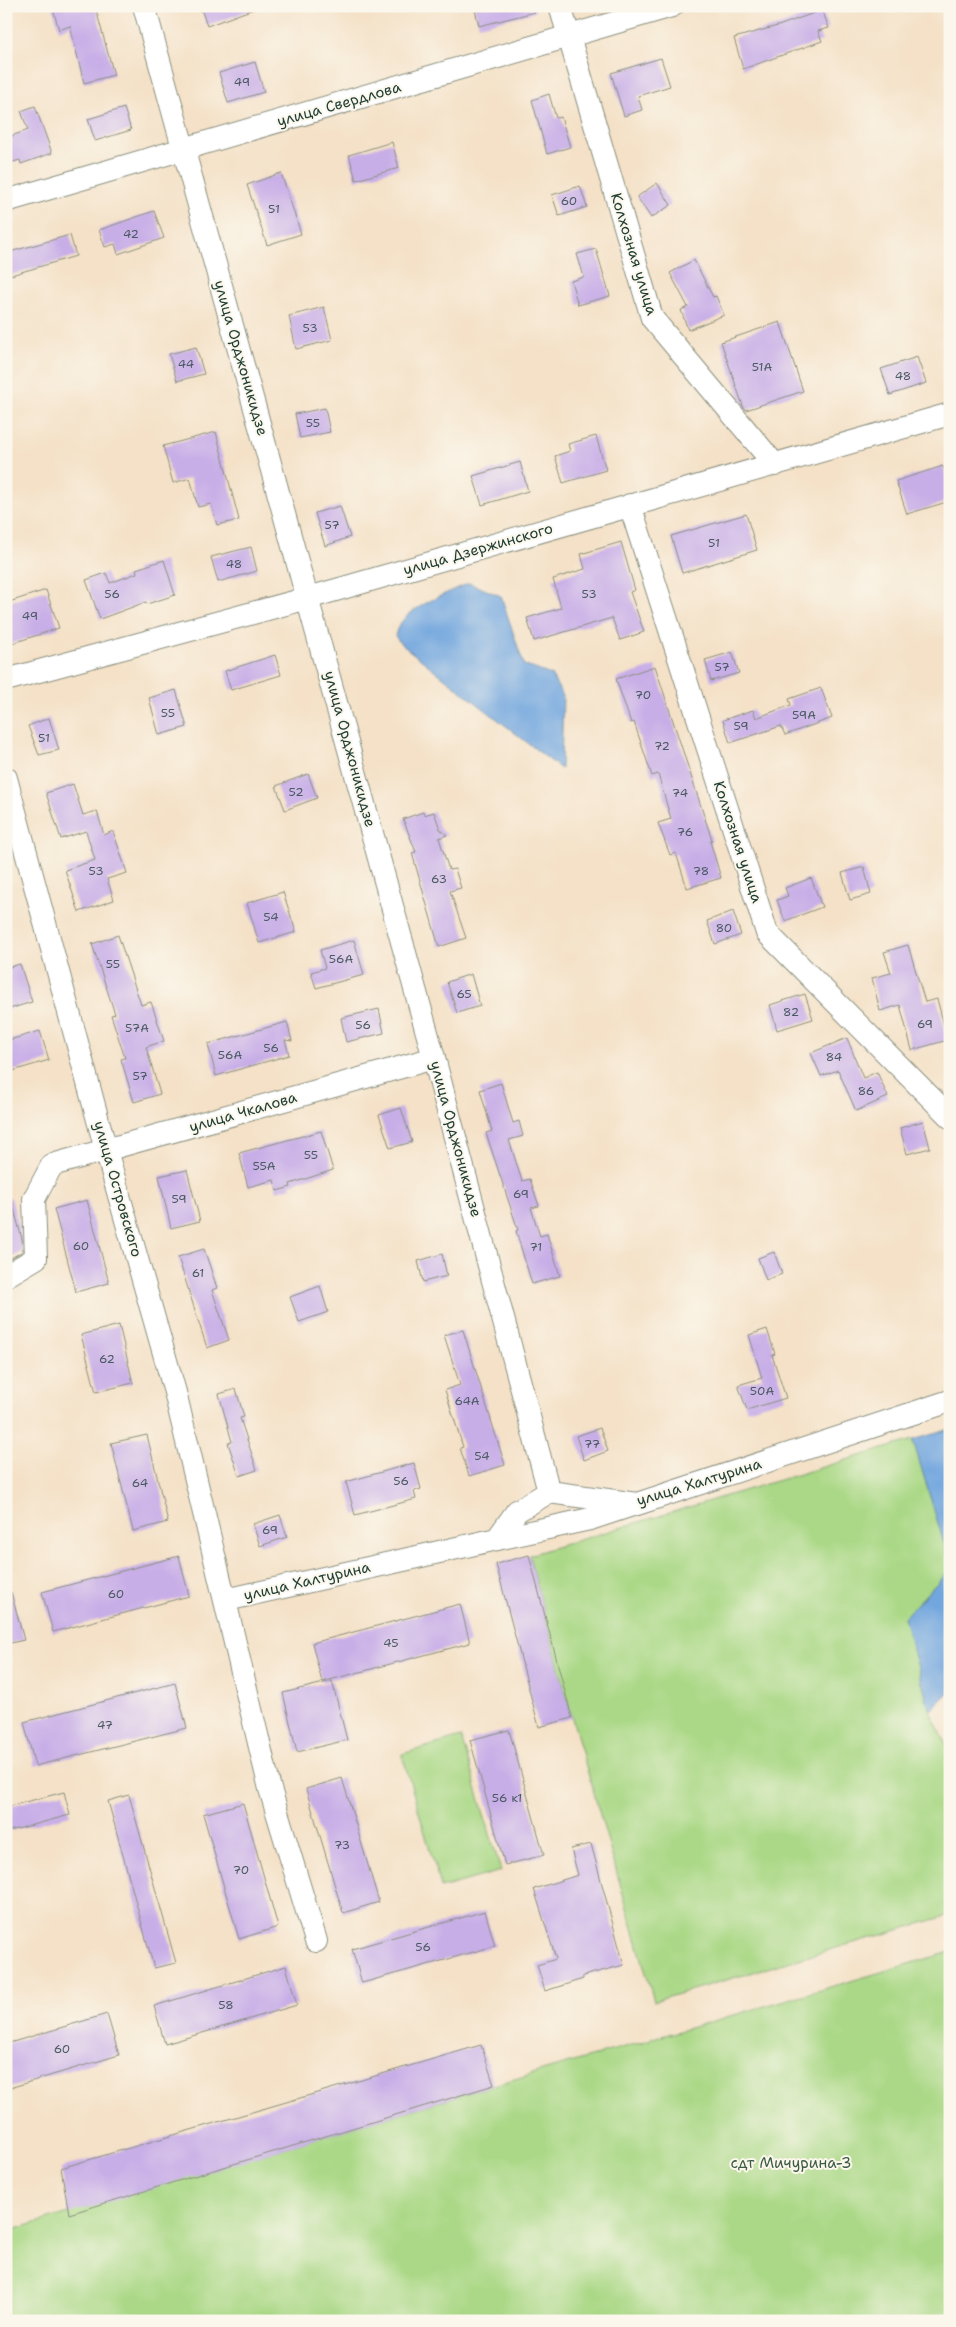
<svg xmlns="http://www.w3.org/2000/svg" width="956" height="2327" viewBox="0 0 956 2327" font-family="'Shantell Sans',sans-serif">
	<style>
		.green { fill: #aad886; stroke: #648a5d }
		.water { fill: #72a6de; stroke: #487289 }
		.building { fill: #c8aee7 }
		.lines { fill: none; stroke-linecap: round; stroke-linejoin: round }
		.minor-casing { stroke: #8a8f7e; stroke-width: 24 }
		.minor { stroke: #fff; stroke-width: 22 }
		.labels { text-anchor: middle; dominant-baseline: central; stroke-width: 4; stroke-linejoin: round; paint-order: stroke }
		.number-label { font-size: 12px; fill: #495961 }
		.street-label { font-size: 15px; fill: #1f3d34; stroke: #fbf7ec }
		.park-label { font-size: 15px; fill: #3b5c44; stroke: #fbf7ec }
	</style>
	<rect width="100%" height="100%" fill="#fbf7ec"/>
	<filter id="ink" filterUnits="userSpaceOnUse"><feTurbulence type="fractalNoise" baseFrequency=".02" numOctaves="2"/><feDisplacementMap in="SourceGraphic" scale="10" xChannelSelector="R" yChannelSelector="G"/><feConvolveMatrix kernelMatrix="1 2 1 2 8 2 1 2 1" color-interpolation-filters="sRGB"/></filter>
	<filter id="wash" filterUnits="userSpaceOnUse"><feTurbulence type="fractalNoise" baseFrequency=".0096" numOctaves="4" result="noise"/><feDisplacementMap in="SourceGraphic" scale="20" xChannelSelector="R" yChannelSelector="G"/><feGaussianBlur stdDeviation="1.12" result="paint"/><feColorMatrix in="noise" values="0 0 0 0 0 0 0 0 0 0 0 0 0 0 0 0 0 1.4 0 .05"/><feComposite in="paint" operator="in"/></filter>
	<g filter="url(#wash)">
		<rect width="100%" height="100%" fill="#f4e1c7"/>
		<g class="green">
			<path d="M913,1440L950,1563V1570L904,1617L930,1711L950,1752V1915L654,2001L572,1718L529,1555Z"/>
			<path d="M461,1737L501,1871L441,1888L402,1754Z"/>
			<path d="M950,1952V2321H6V2232L494,2085Z"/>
		</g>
		<g class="water">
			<path d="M469,583L501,596L524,665L551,675L563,696L561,769L401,644L395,636C399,609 447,594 469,583Z"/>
			<path d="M950,1429V1563L913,1440Z"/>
			<path d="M950,1570V1691L930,1711L904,1617Z"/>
		</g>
		<g id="blocks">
			<g class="building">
				<path d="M62,6H95L114,75L84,83L70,26L59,30L53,9Z"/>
				<path d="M200,6H256V8L207,26Z"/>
				<path d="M474,6H534L535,12L479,26Z"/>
				<path d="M822,10L829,28L818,31L822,41L743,69L734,38L781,25Z"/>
				<path d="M661,58L670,86L638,96L642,110L624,116L611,73Z"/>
				<path d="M255,62L264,92L228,103L219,73Z"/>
				<path d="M549,94L556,118L561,117L570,147L547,154L532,100Z"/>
				<path d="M35,106L52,153L21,164L20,160L6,164V138L28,130L21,111Z"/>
				<path d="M124,108L131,130L95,141L88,119Z"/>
				<path d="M392,142L399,168L356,180L349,155Z"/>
				<path d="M281,173L301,234L267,245L247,185Z"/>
				<path d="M657,183L671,205L651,218L637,197Z"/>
				<path d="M580,186L587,207L559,216L552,195Z"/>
				<path d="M154,211L164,238L118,254L115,244L105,247L99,230Z"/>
				<path d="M70,235L76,256L11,275L6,253Z"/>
				<path d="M596,249L610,296L578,305L571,281L584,277L577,254Z"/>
				<path d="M694,260L713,297L716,296L724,315L688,330L681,310L688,307L670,273Z"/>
				<path d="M324,307L332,340L296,349L289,316Z"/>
				<path d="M780,322L803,391L746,410L743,406L721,342Z"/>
				<path d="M196,347L204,374L177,381L169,354Z"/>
				<path d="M917,357L926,383L890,395L881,369Z"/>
				<path d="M325,408L330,432L300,438L295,414Z"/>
				<path d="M216,432L239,520L217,525L211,504L198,507L190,478L173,483L163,446Z"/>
				<path d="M596,436L606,470L563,483L555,456L570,451L568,444Z"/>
				<path d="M520,462L528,491L482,505L473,476Z"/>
				<path d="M943,466L950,488V501L907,514L896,481Z"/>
				<path d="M340,506L350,537L325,546L315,513Z"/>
				<path d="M746,514L757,550L682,573L671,536Z"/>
				<path d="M621,542L635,590L630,592L644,632L620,640L612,618L534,641L527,618L561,608L553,579L585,569L581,554Z"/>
				<path d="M251,547L257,571L218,582L211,557Z"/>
				<path d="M164,560L175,595L147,604L146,602L100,619L86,580L106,573L110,583L137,573L136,569Z"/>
				<path d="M46,590L59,628L10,644L6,633V603Z"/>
				<path d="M732,652L739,673L711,681L705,660Z"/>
				<path d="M275,655L281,675L231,690L225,671Z"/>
				<path d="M655,666L712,840L710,841L721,878L687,888L676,853L670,855L658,823L671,819L658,774L652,776L634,722L631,723L616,679Z"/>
				<path d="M821,688L832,718L785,735L781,726L730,743L723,720L753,710L756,718L791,705L789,699Z"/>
				<path d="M176,690L187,727L159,735L149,698Z"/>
				<path d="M49,718L59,750L39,755L28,726Z"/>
				<path d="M308,774L317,798L285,810L276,786Z"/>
				<path d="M73,784L83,815L97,811L104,835L113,831L127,873L107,879L114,900L79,912L65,870L95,860L86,831L61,839L46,793Z"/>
				<path d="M423,812L424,815L434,812L440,829L447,835L439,838L449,870L455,869L461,888L450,891L466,938L439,947L412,853L416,852L403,819Z"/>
				<path d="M864,867L871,894L850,900L842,873Z"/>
				<path d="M811,878L822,907L785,921L777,900L788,896L785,888Z"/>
				<path d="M283,892L296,932L259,943L247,903Z"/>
				<path d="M733,911L741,935L715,944L707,921Z"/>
				<path d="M118,935L141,1005L151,1002L164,1041L146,1047L160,1094L134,1102L121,1059L125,1058L111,1015L115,1014L92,944Z"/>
				<path d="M354,940L364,975L316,988L311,972L325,968L320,950Z"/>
				<path d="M908,945L925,1002L937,999L948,1040L912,1050L900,1005L880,1011L872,978L891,973L884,952Z"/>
				<path d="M20,964L32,1002L6,1010V968Z"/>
				<path d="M471,974L480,1006L457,1013L447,982Z"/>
				<path d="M805,994L813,1019L777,1030L770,1005Z"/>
				<path d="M379,1009L384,1033L346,1042L341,1018Z"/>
				<path d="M287,1022L292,1041L285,1040L289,1055L216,1076L208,1044Z"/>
				<path d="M40,1031L49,1060L6,1073V1041Z"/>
				<path d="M847,1038L863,1078L877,1072L888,1097L856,1111L838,1070L821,1076L811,1053Z"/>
				<path d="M501,1083L513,1123L519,1121L523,1136L509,1140L522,1181L530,1179L539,1206L531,1208L540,1236L547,1234L560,1276L532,1284L516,1231L518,1230L486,1133L492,1131L480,1090Z"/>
				<path d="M401,1108L412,1142L390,1148L379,1115Z"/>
				<path d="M923,1121L930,1148L907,1154L900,1128Z"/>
				<path d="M321,1131L333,1170L290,1184L291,1187L277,1191L274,1180L248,1187L239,1153Z"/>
				<path d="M187,1170L200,1221L171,1228L159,1176Z"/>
				<path d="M6,1198H11L22,1239L23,1251L6,1261Z"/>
				<path d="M87,1200L109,1283L76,1292L54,1209Z"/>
				<path d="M204,1249L217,1288L212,1290L229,1340L207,1348L178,1257Z"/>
				<path d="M774,1252L782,1274L766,1280L758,1258Z"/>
				<path d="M442,1254L447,1276L423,1282L418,1261Z"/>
				<path d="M320,1286L328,1312L299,1322L290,1297Z"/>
				<path d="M119,1325L133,1383L96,1392L81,1335Z"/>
				<path d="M767,1329L775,1354L772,1355L786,1398L747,1410L738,1385L762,1378L749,1335Z"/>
				<path d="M463,1330L505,1465L469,1476L460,1448L463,1447L445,1390L460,1385L444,1335Z"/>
				<path d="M236,1389L244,1417L240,1418L257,1470L239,1476L228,1443L232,1442L219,1394Z"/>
				<path d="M600,1428L608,1451L584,1460L576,1436Z"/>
				<path d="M147,1435L168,1522L133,1531L111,1443Z"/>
				<path d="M414,1463L421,1489L414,1491L416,1499L355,1515L346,1482Z"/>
				<path d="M280,1515L287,1537L260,1546L253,1524Z"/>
				<path d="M529,1555L572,1718L539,1727L496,1564Z"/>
				<path d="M179,1556L189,1596L53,1632L42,1592Z"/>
				<path d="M11,1592L24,1640L6,1644V1593Z"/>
				<path d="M460,1604L470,1643L322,1682L312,1643Z"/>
				<path d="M332,1681L347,1740L297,1752L283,1693Z"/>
				<path d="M175,1683L187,1728L35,1766L24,1722Z"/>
				<path d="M509,1730L544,1855L505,1865L470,1740Z"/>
				<path d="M342,1778L379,1902L343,1913L306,1789Z"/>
				<path d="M64,1792L70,1815L6,1832V1807Z"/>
				<path d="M129,1795L176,1963L154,1968L108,1801Z"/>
				<path d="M243,1803L278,1927L239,1939L203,1814Z"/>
				<path d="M591,1844L624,1965L583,1976V1979L545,1991L537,1965L556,1959L534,1889L578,1875L571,1849Z"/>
				<path d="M485,1911L495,1946L362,1983L352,1949Z"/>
				<path d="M286,1966L297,2005L165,2044L154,2006Z"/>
				<path d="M107,2014L119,2055L6,2089V2044Z"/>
				<path d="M481,2045L494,2085L69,2214L61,2168Z"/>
			</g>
		</g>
	</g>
	<g filter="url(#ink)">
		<use href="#blocks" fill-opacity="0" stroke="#8a8f7e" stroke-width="1"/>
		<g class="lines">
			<g class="minor-casing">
				<g id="minor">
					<path d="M144,6L434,1058L549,1492"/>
					<path d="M560,6L652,318L775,465"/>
					<path d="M6,201L672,6"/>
					<path d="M630,505L767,933L950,1117"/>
					<path d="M6,680L308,598L950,414"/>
					<path d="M6,778L106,1150L175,1392L270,1789L316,1941"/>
					<path d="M6,1276L36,1258L34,1199L52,1165L434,1058"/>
					<path d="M497,1539L590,1519L632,1505"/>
					<path d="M226,1600L497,1539L517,1511L549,1492L637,1504L950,1401"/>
				</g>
			</g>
			<use href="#minor" class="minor"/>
		</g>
	</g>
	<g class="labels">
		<g class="number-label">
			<text x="242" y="82">49</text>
			<text x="569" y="201">60</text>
			<text x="274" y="209">51</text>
			<text x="131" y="234">42</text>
			<text x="310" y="328">53</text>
			<text x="186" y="364">44</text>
			<text x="762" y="367">51А</text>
			<text x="903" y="376">48</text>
			<text x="313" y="423">55</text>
			<text x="332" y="525">57</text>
			<text x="714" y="543">51</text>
			<text x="234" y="564">48</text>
			<text x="112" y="594">56</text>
			<text x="589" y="594">53</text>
			<text x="30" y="616">49</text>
			<text x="722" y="667">57</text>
			<text x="643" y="695">70</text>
			<text x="168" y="713">55</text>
			<text x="804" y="715">59А</text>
			<text x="741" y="726">59</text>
			<text x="44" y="738">51</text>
			<text x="662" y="746">72</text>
			<text x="296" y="792">52</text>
			<text x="680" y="793">74</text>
			<text x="685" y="832">76</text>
			<text x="96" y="871">53</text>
			<text x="701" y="871">78</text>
			<text x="439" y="879">63</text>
			<text x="271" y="917">54</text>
			<text x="724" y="928">80</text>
			<text x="341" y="959">56А</text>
			<text x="113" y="964">55</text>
			<text x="464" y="994">65</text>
			<text x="791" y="1012">82</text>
			<text x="925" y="1024">69</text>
			<text x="363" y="1025">56</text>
			<text x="137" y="1028">57А</text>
			<text x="271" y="1048">56</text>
			<text x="230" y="1055">56А</text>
			<text x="834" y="1057">84</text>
			<text x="140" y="1076">57</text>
			<text x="866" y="1091">86</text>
			<text x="311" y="1155">55</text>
			<text x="264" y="1166">55А</text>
			<text x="521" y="1194">69</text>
			<text x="179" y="1199">59</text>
			<text x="81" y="1246">60</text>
			<text x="536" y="1247">71</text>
			<text x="198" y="1273">61</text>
			<text x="107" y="1359">62</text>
			<text x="762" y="1391">50А</text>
			<text x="467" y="1401">64А</text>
			<text x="592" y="1444">77</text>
			<text x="482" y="1456">54</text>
			<text x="401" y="1481">56</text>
			<text x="140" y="1483">64</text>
			<text x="270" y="1530">69</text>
			<text x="116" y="1594">60</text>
			<text x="391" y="1643">45</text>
			<text x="105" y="1725">47</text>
			<text x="507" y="1798">56 к1</text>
			<text x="342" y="1845">73</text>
			<text x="241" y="1870">70</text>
			<text x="423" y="1947">56</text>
			<text x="226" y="2005">58</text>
			<text x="62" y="2049">60</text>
		</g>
		<g class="street-label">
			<text transform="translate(339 104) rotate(-16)">улица Свердлова</text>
			<text transform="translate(634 254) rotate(73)">Колхозная улица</text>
			<text transform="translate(241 358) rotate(74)">улица Орджоникидзе</text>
			<text transform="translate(478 549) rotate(-16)">улица Дзержинского</text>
			<text transform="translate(350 749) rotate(75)">улица Орджоникидзе</text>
			<text transform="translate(738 842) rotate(72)">Колхозная улица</text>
			<text transform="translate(243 1112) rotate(-16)">улица Чкалова</text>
			<text transform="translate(456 1139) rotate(75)">улица Орджоникидзе</text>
			<text transform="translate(118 1189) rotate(74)">улица Островского</text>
			<text transform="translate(699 1482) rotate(-17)">улица Халтурина</text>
			<text transform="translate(307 1581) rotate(-13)">улица Халтурина</text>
		</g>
		<g class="park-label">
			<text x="791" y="2163">сдт Мичурина-3</text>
		</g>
	</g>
	<rect width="956" height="2327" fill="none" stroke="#fbf7ec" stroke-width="25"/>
</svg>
